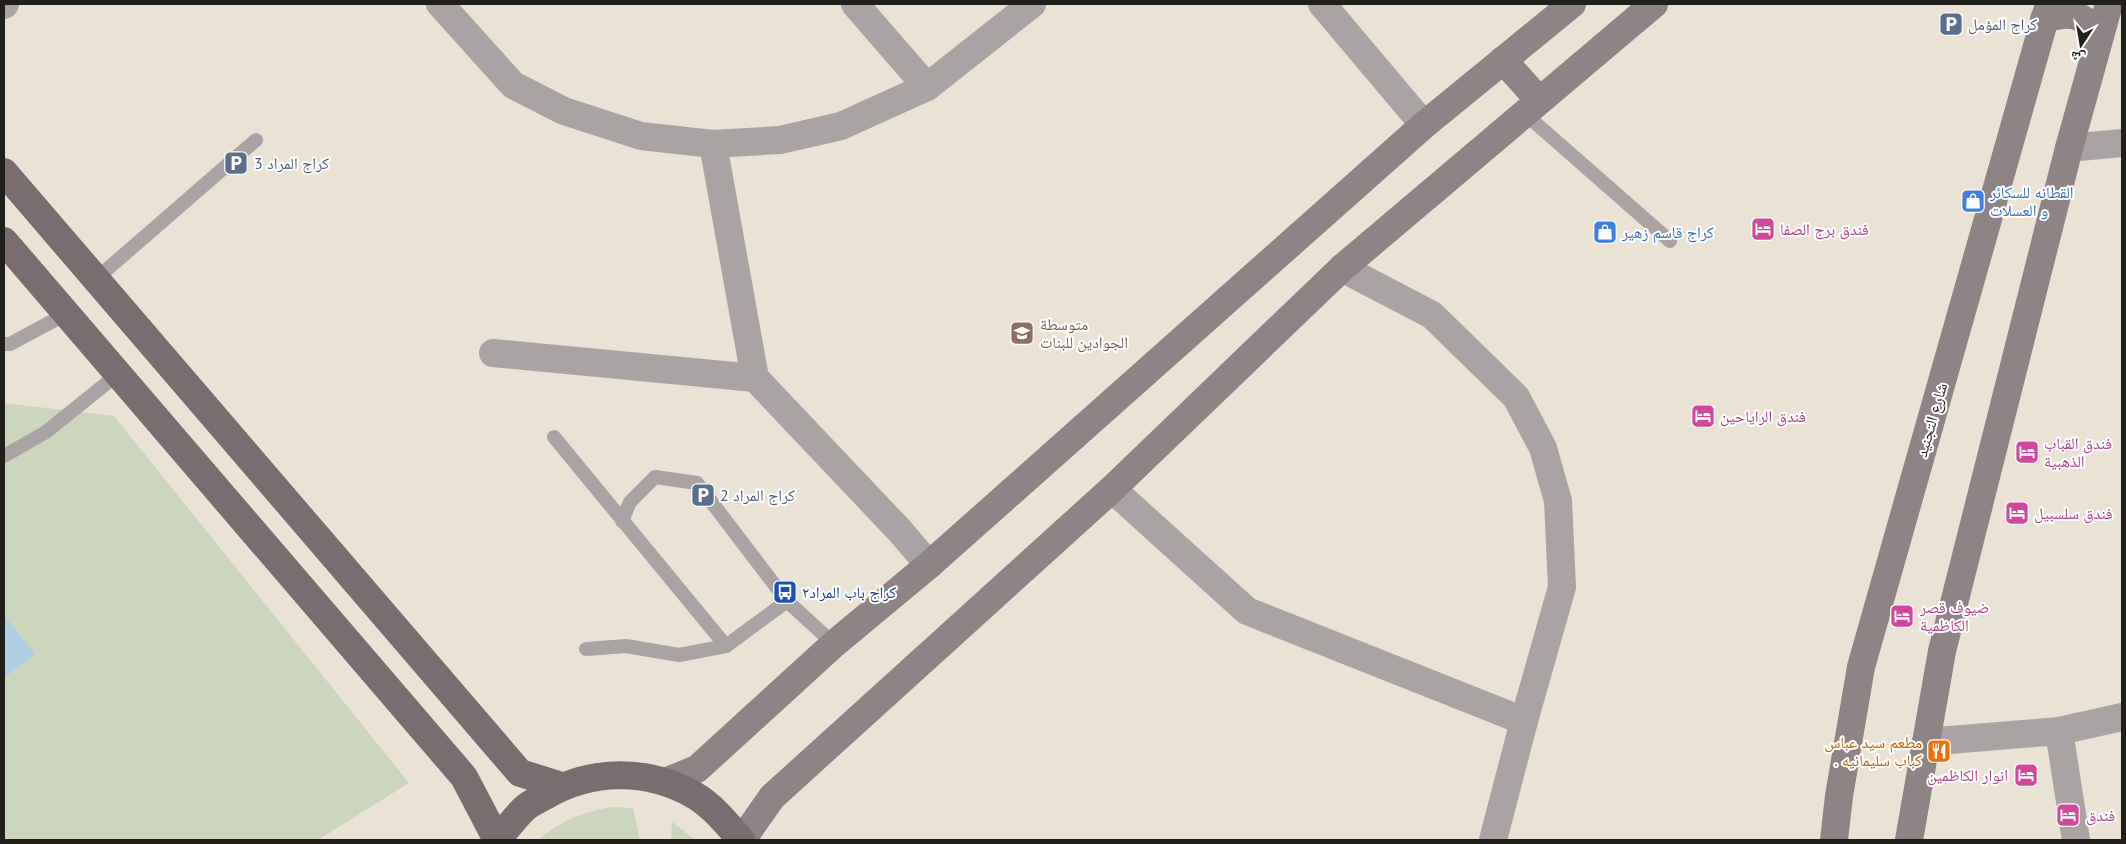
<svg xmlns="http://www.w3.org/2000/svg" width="2126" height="844" viewBox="0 0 2126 844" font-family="'PT Sans','Noto Naskh Arabic',sans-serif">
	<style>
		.green { fill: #ccd6bd }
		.water { fill: #b1cfe4 }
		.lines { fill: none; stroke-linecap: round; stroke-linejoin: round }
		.lane { stroke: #aaa3a4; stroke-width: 14 }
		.street { stroke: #aaa3a4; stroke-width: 28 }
		.secondary { stroke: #8e8385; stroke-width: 28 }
		.primary { stroke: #7a6d70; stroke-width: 28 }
		.labels { text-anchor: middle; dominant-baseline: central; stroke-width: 4; stroke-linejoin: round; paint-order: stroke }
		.service-label { font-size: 16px; fill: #4e5e75; stroke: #fff; text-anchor: start }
		.shop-label { font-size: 16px; fill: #366cbe; stroke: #fff; text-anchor: start }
		.hotel-label { font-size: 16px; fill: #b23c85; stroke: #fff; text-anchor: start }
		.education-label { font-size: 16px; fill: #785e54; stroke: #fff; text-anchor: start }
		.street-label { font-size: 16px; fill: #211f1a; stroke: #fff }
		.transit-label { font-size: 16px; fill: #164399; stroke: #fff; text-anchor: start }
		.food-label { font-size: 16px; fill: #c56008; stroke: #fff; text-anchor: end }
	</style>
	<rect width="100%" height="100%" fill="#eae2d5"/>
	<g class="green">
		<path d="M4,403L114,416L409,783L318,840H4Z"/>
		<path d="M612,807L633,808L640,840H538C561,821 582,812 612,807Z"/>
		<path d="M672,822L696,840H671Z"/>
	</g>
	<path class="water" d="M4,615L35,654L4,678Z"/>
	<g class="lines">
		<g class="lane">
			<path d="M1524,113L1670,241"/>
			<path d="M96,279L256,140"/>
			<path d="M4,344H10L66,314"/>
			<path d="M554,437L726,646"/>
			<path d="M4,456L46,432L118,374"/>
			<path d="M622,521L630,502L655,477L697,483L787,601L834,644"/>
			<path d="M586,649L626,646L679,655L726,646L787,601"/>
		</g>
		<g class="street">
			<path d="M440,4L513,85L564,111L641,136L713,144L780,140L841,126L927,87L1032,4"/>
			<path d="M855,4L927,87"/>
			<path d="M1322,4L1424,125"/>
			<path d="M4,5L5,4"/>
			<path d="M713,144L755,378L900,531L929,565"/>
			<path d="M2069,148L2122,143"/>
			<path d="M1342,268L1432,315L1516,397L1543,448L1558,501L1562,587L1524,721L1493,840"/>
			<path d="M493,353L755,378"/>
			<path d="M1112,489L1247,611L1524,721"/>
			<path d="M2059,731L2076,840"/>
			<path d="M1926,742L2059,731L2122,717"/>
		</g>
		<g class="secondary">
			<path d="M2044,19C2071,11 2083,13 2100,36"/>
			<path d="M1503,60L1539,100"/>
			<path d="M665,782L697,769L834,644L929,565L1424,125L1572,4"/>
			<path d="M742,840L772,797L1112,489L1342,268L1654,4"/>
			<path d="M1834,840L1839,796L1861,667L2049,4"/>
			<path d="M1909,840L1942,651L2069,148L2109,4"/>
		</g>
		<g class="primary">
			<path d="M4,172L520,773L562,786"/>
			<path d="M4,241L464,777L497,840"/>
			<path d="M497,840C506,830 515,817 525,808C530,803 538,800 545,796C591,769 647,768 694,795C713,806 727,824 741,840"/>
		</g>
	</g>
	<defs>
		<g id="parking-square" transform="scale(1.25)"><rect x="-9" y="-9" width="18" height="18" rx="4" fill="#5c6f8a" stroke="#fff"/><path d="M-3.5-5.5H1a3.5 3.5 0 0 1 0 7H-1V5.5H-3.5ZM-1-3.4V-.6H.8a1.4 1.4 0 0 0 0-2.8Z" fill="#fff"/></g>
		<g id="shop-square" transform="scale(1.25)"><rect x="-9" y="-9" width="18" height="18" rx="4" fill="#3f7fe0" stroke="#fff"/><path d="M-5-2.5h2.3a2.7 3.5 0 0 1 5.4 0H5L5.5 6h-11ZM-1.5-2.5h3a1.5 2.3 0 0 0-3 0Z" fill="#fff"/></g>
		<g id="hotel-square" transform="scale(1.25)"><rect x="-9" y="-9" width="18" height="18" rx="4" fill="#d1479c" stroke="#fff"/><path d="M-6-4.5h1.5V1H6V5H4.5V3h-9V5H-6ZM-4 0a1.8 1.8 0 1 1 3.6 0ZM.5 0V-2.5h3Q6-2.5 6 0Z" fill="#fff"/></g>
		<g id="school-square" transform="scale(1.25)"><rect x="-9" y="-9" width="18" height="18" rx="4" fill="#8d6e63" stroke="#fff"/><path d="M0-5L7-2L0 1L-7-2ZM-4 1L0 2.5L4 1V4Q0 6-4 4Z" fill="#fff"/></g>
		<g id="bus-square" transform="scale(1.25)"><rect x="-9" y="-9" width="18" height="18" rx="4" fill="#1a4fb4" stroke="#fff"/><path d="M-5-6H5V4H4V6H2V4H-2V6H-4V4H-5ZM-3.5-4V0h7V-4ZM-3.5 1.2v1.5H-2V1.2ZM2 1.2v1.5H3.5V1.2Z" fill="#fff"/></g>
		<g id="restaurant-square" transform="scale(1.25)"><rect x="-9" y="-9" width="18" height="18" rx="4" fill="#e8710a" stroke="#fff"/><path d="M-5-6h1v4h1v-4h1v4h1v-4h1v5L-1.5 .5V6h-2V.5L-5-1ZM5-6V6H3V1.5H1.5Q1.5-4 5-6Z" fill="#fff"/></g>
	</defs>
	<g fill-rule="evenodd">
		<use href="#parking-square" x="1951" y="24"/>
		<use href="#parking-square" x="236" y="163"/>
		<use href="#shop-square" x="1973" y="201"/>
		<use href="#hotel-square" x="1763" y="229"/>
		<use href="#shop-square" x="1605" y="232"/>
		<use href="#school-square" x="1022" y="333"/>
		<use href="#hotel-square" x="1703" y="416"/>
		<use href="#hotel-square" x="2027" y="452"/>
		<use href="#parking-square" x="703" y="495"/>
		<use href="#hotel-square" x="2017" y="513"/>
		<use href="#bus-square" x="785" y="592"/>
		<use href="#hotel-square" x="1902" y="616"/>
		<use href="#restaurant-square" x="1939" y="751"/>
		<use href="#hotel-square" x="2026" y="775"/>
		<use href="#hotel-square" x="2068" y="815"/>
	</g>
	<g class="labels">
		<g class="service-label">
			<text x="1968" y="24">كراج المؤمل</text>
			<text x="254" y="163">كراج المراد 3</text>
			<text x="720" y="495">كراج المراد 2</text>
		</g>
		<g class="shop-label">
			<text x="1990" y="192">القطانه للسكائر<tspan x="1990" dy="18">و العسلات</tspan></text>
			<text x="1622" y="232">كراج قاسم زهير</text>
		</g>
		<g class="hotel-label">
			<text x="1780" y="229">فندق برج الصفا</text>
			<text x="1720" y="416">فندق الراياحين</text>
			<text x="2044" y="443">فندق القباب<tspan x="2044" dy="18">الذهبية</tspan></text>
			<text x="2034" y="513">فندق سلسبيل</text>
			<text x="1920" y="607">ضيوف قصر<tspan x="1920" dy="18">الكاظمية</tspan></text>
			<text x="2008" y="775" text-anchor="end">انوار الكاظمين</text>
			<text x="2086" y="815">فندق</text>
		</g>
		<g class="education-label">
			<text x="1040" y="324">متوسطة<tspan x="1040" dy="18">الجوادين للبنات</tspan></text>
		</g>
		<g class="street-label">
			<text transform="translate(1931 420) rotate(-74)">شارع التجنيد</text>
		</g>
		<g class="transit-label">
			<text x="802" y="592">كراج باب المراد٢</text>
		</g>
		<g class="food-label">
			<text x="1922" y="742">مطعم سيد عباس<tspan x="1922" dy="18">. كباب سليمانيه</tspan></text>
		</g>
	</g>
	<rect width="2126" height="844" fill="none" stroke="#211f1a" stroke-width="10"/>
	<g transform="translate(2081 45) rotate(192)" stroke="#ffffff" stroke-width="4" paint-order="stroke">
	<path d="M0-4L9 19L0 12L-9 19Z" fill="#211f1a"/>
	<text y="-8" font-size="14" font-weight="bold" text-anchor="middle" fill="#211f1a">ش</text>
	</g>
</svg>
